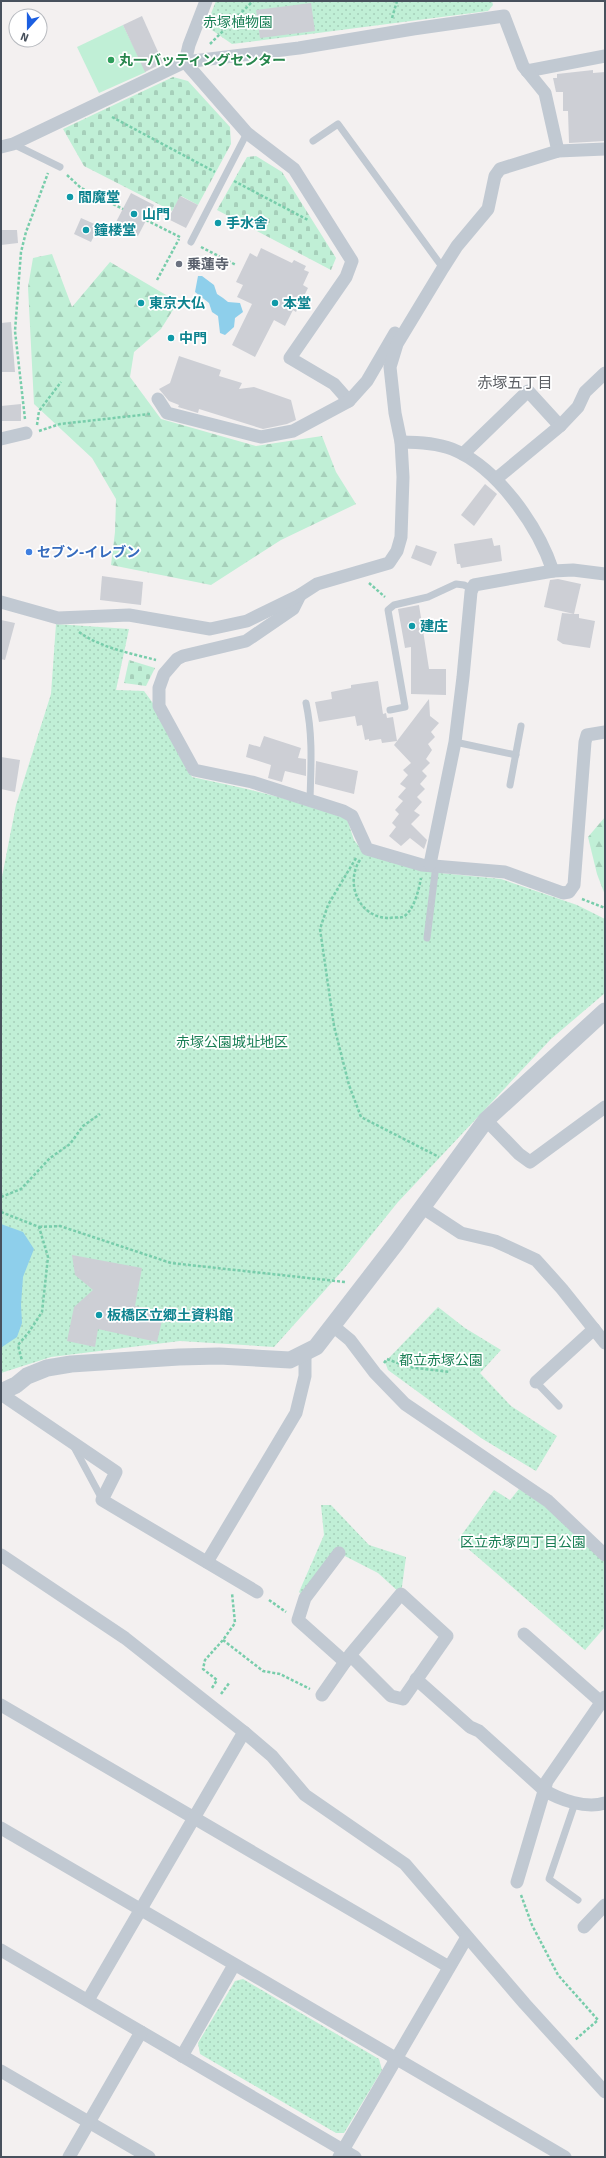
<svg xmlns="http://www.w3.org/2000/svg" width="606" height="2158" viewBox="0 0 606 2158" font-family="Signika,'Noto Sans JP',sans-serif">
	<style>
		.grass { fill: #c0efd6 }
		.forest { fill: url(#forest-firs) }
		.cemetery { fill: url(#cemetery-stones) }
		.park { fill: url(#park-dots) }
		.water { fill: #8ecfeb }
		.building { fill: #cdcfd5 }
		.lines { fill: none; stroke-linecap: round; stroke-linejoin: round }
		.path { stroke: #78cdab; stroke-width: 2.5; stroke-dasharray: 3 2; stroke-linecap: butt }
		.service { stroke: #c1c9d2; stroke-width: 7 }
		.minor { stroke: #c1c9d2; stroke-width: 13 }
		.tertiary { stroke: #c1c9d2; stroke-width: 17 }
		.leisure-dot { fill: #2e9e5b; stroke: #fff; stroke-width: 1.5 }
		.culture-dot { fill: #0f9aa8; stroke: #fff; stroke-width: 1.5 }
		.worship-dot { fill: #6b7280; stroke: #fff; stroke-width: 1.5 }
		.shop-dot { fill: #3f7fe0; stroke: #fff; stroke-width: 1.5 }
		.labels { text-anchor: middle; dominant-baseline: central; stroke-width: 3.5; stroke-linejoin: round; paint-order: stroke }
		.park-label { font-size: 14px; fill: #197f55; stroke: #fff }
		.leisure-label { font-size: 14px; font-weight: bold; fill: #27864d; stroke: #fff; text-anchor: start }
		.culture-label { font-size: 14px; font-weight: bold; fill: #0d838f; stroke: #fff; text-anchor: start }
		.worship-label { font-size: 14px; font-weight: bold; fill: #5b616d; stroke: #fff; text-anchor: start }
		.shop-label { font-size: 14px; font-weight: bold; fill: #366cbe; stroke: #fff; text-anchor: start }
		.neighbourhood-label { font-size: 15px; fill: #5d6065; stroke: #fff }
	</style>
	<defs>
		<pattern id="forest-firs" width="22" height="20" patternUnits="userSpaceOnUse"><rect width="22" height="20" fill="#c0efd6"/><path d="M5 1l3.5 6h-7zM16 11l3.5 6h-7z" fill="#a6cfba"/></pattern>
		<pattern id="cemetery-stones" width="16" height="16" patternUnits="userSpaceOnUse"><rect width="16" height="16" fill="#c0efd6"/><path d="M2 7V4a2 2 0 0 1 4 0v3zM10 15v-3a2 2 0 0 1 4 0v3z" fill="#a6cfba"/></pattern>
		<pattern id="park-dots" width="8" height="8" patternUnits="userSpaceOnUse"><rect width="8" height="8" fill="#c0efd6"/><path d="M2 2h.1M6 6h.1" fill="none" stroke="#a6cfba" stroke-width="1.8" stroke-linecap="round"/></pattern>
	</defs>
	<rect width="100%" height="100%" fill="#f3f0f0"/>
	<path class="grass" d="M123,25L146,72L99,93L77,47Z"/>
	<g class="forest">
		<path d="M52,254L72,307L110,262L178,302L161,329L134,352L130,377L161,419L256,446L322,436L336,472L356,504L281,540L211,585L111,565L115,532L116,499L92,458L34,404L28,287L33,258Z"/>
		<path d="M605,817V895L597,874L588,837Z"/>
	</g>
	<g class="cemetery">
		<path d="M173,77L188,81L230,127L231,144L198,205L181,196L172,211L84,166L63,129Z"/>
		<path d="M256,156L282,172L336,258L331,270L217,210L247,157Z"/>
		<path d="M129,660L155,668L146,686L124,683Z"/>
	</g>
	<g class="park">
		<path d="M216,1H492L493,5L488,11L232,44L206,26Z"/>
		<path d="M56,624L129,629L116,690L144,691L155,706L192,777C245,788 296,800 347,819L354,840L365,854L430,872L501,879L577,905L605,919V993L551,1039L398,1202L343,1270L274,1347L180,1341L51,1357L1,1373V882L16,805L51,694Z"/>
		<path d="M438,1307L465,1328L501,1350L480,1373L511,1406L557,1436L536,1471L481,1438L388,1370L385,1362Z"/>
		<path d="M519,1489L542,1504L605,1559V1627L585,1650L458,1540L494,1490L510,1500Z"/>
		<path d="M321,1505H331L369,1545L406,1557L401,1594L378,1573L339,1553L305,1598L299,1592L324,1535Z"/>
		<path d="M243,1979L379,2059L382,2070L344,2133H336L200,2054L198,2043L235,1981Z"/>
	</g>
	<g class="water">
		<path d="M198,276H202L214,285L217,294L223,298L228,302L240,303L243,312L235,318L234,327L225,335L220,333L218,316L212,312L209,303L195,292Z"/>
		<path d="M1,1224L23,1232L34,1249L23,1277L21,1305L22,1323L17,1337L2,1347Z"/>
	</g>
	<g class="building">
		<path d="M311,3L315,31L260,38L256,10Z"/>
		<path d="M142,16L163,63L145,72L123,25Z"/>
		<path d="M593,70V73L605,72V141L569,143L568,111H563V92H556L553,78H557V74Z"/>
		<path d="M131,193L154,205L138,236L115,224Z"/>
		<path d="M180,196L198,205L186,228L168,219Z"/>
		<path d="M81,218L99,226L91,242L74,234Z"/>
		<path d="M1,230H17L18,243L1,245Z"/>
		<path d="M261,248L292,263L294,260L306,266L304,270L309,272L303,285L308,288L296,312L293,310L285,326L274,320L255,357L232,345L252,304L237,297L243,285L236,282L250,253L257,257Z"/>
		<path d="M11,322L15,372H1V323Z"/>
		<path d="M179,356L221,370L219,376L242,383L239,389L254,387L291,400L296,420L287,424L263,429L199,409L198,413L178,407L179,405L169,401L159,389L170,383Z"/>
		<path d="M21,404V421H1V406Z"/>
		<path d="M485,484L497,494L474,526L461,515Z"/>
		<path d="M492,538L494,546L500,545L502,561L461,568L460,564H457L454,544Z"/>
		<path d="M416,545L437,552L431,566L411,558Z"/>
		<path d="M102,576L143,582L141,605L100,600Z"/>
		<path d="M558,579L581,584L574,614H579V618L595,621L590,648L563,644L557,640L562,613L574,614L544,607L550,580Z"/>
		<path d="M419,605L429,669H446V695L411,694V647L405,648L398,609Z"/>
		<path d="M1,620L15,623L5,660L1,659Z"/>
		<path d="M378,681L383,714L386,713L387,718L393,717L397,741L382,743L381,739L369,741V739L365,740L362,725L357,726L355,716L319,722L315,702L332,699L331,692L351,688V685Z"/>
		<path d="M429,699L430,716L439,723L431,732L435,737L428,744L432,750L426,759L430,763L422,771L427,776L420,784L425,789L417,797L422,802L414,811L420,815L411,824L427,840L424,849L410,838L401,846L389,836L396,827L392,823L399,814L395,810L403,801L398,797L406,788L400,784L408,775L403,770L411,763L394,745Z"/>
		<path d="M264,736L301,748L298,758L306,759V776L285,771L282,782L268,778L271,765L246,757L249,744L260,747Z"/>
		<path d="M1,757L20,760L15,792L1,789Z"/>
		<path d="M316,761L358,771L354,794L315,784Z"/>
		<path d="M72,1255L142,1268L135,1306L164,1312L157,1342L98,1329L95,1347L67,1341L74,1307L93,1290L75,1275Z"/>
	</g>
	<g class="lines">
		<g class="path">
			<path d="M392,18L397,1"/>
			<path d="M210,44L253,1"/>
			<path d="M112,117L215,172"/>
			<path d="M67,175L81,188L123,209"/>
			<path d="M234,181L308,220"/>
			<path d="M146,220L180,237"/>
			<path d="M201,247L236,265"/>
			<path d="M157,280L179,239"/>
			<path d="M25,419L15,331L21,252L26,232L48,173"/>
			<path d="M37,425L39,411L61,382"/>
			<path d="M39,431L60,424L150,414"/>
			<path d="M369,583L385,597"/>
			<path d="M79,632C101,648 130,653 156,660"/>
			<path d="M356,858L328,905L320,929L334,1026L349,1085L361,1117L439,1157"/>
			<path d="M360,860C344,884 360,919 390,918C394,917 400,918 403,917C414,911 419,889 421,878"/>
			<path d="M582,899L605,908"/>
			<path d="M1,1197L21,1189L50,1158L70,1144L83,1126L100,1114"/>
			<path d="M1,1212L39,1227L48,1257L42,1312L29,1332L18,1345L22,1361"/>
			<path d="M39,1227L60,1226L171,1263L345,1282"/>
			<path d="M384,1363L387,1359L408,1367L450,1372"/>
			<path d="M269,1600L286,1612"/>
			<path d="M223,1640L263,1671L280,1674L310,1689"/>
			<path d="M212,1688L217,1680L203,1669L205,1660L223,1640L235,1623L232,1593"/>
			<path d="M221,1694L230,1682"/>
			<path d="M521,1895L532,1925L558,1975L598,2020L575,2040"/>
		</g>
		<g class="service">
			<path d="M313,141L338,124L443,268"/>
			<path d="M13,144L60,167"/>
			<path d="M191,242L247,133"/>
			<path d="M306,703C313,735 311,766 310,799"/>
			<path d="M390,710L405,707L388,610L394,605L428,597L456,584L464,585L472,589"/>
			<path d="M455,742L516,755"/>
			<path d="M510,785L521,726"/>
			<path d="M427,938L436,865"/>
			<path d="M536,1382L559,1406"/>
			<path d="M73,1445L102,1499"/>
			<path d="M575,1803L549,1879L578,1900"/>
		</g>
		<g class="minor">
			<path d="M185,62L247,133L294,169L352,261L346,277L290,358L334,384L349,401"/>
			<path d="M185,62L189,45L206,1"/>
			<path d="M527,71L605,56"/>
			<path d="M1,147L13,144L185,62L299,48L413,29L504,16L523,66L545,93L558,151"/>
			<path d="M158,399L167,413L261,437L293,431L349,401L367,381L395,333"/>
			<path d="M1,439L26,433"/>
			<path d="M401,442C419,442 436,443 452,449C497,467 538,526 553,571"/>
			<path d="M463,454L528,391L560,426"/>
			<path d="M496,479L560,426L578,407L585,392L605,373"/>
			<path d="M300,595L293,609L246,641L183,656L177,659L164,674L159,688V706L194,770L252,782L343,811L352,816L367,849L422,865L505,872L563,893L569,892L574,885L585,742L587,735L605,732"/>
			<path d="M1,602L58,618L129,615L210,629L247,621L300,595L317,584L389,563L397,551L401,537L403,477L401,442L395,413L390,367L397,344L443,268L457,246L488,209L495,176L500,169L558,151L605,149"/>
			<path d="M430,864L455,742L463,677L471,592L474,585L553,571L573,570L605,574"/>
			<path d="M486,1120L519,1154L530,1162L605,1107"/>
			<path d="M423,1208L461,1233L495,1241L536,1260L562,1289L605,1343"/>
			<path d="M333,1326L350,1340L375,1373L405,1404L548,1501L605,1555"/>
			<path d="M536,1382L594,1329"/>
			<path d="M1,1394L116,1472L102,1500L257,1592"/>
			<path d="M339,1553L305,1598L298,1620L345,1662L350,1655L401,1594L447,1636L403,1699L391,1696L350,1655"/>
			<path d="M1,1555L125,1638L244,1732L272,1756L305,1795L405,1864L525,2004L605,2092"/>
			<path d="M207,1562L296,1413L305,1376V1353"/>
			<path d="M524,1634L601,1702"/>
			<path d="M416,1679L470,1727L479,1731L544,1790C560,1800 586,1809 605,1803"/>
			<path d="M322,1695L345,1662"/>
			<path d="M1,1705L449,1967"/>
			<path d="M1,1828L565,2157"/>
			<path d="M517,1882L547,1781L605,1697"/>
			<path d="M584,1927L605,1905"/>
			<path d="M1,1950L355,2157"/>
			<path d="M88,2000L244,1732"/>
			<path d="M182,2056L234,1965"/>
			<path d="M1,2071L149,2157"/>
			<path d="M69,2157L141,2032"/>
			<path d="M339,2157L467,1937"/>
		</g>
		<path class="tertiary" d="M1,1392L16,1385L27,1376L47,1368L71,1364L179,1357L219,1356L290,1360L316,1347L397,1242L486,1120L605,1011"/>
	</g>
	<circle class="leisure-dot" cx="111" cy="60" r="4"/>
	<g class="culture-dot">
		<circle cx="70" cy="197" r="4"/>
		<circle cx="134" cy="214" r="4"/>
		<circle cx="218" cy="223" r="4"/>
		<circle cx="86" cy="230" r="4"/>
		<circle cx="141" cy="303" r="4"/>
		<circle cx="275" cy="303" r="4"/>
		<circle cx="171" cy="338" r="4"/>
		<circle cx="412" cy="626" r="4"/>
		<circle cx="99" cy="1315" r="4"/>
	</g>
	<circle class="worship-dot" cx="179" cy="264" r="4"/>
	<circle class="shop-dot" cx="29" cy="552" r="4"/>
	<g class="labels">
		<g class="park-label">
			<text x="238" y="22">赤塚植物園</text>
			<text x="232" y="1042">赤塚公園城址地区</text>
			<text x="441" y="1360">都立赤塚公園</text>
			<text x="523" y="1542">区立赤塚四丁目公園</text>
		</g>
		<g class="leisure-label">
			<text x="119" y="60">丸一バッティングセンター</text>
		</g>
		<g class="culture-label">
			<text x="78" y="197">閻魔堂</text>
			<text x="142" y="214">山門</text>
			<text x="226" y="223">手水舎</text>
			<text x="94" y="230">鐘楼堂</text>
			<text x="149" y="303">東京大仏</text>
			<text x="283" y="303">本堂</text>
			<text x="179" y="338">中門</text>
			<text x="420" y="626">建庄</text>
			<text x="107" y="1315">板橋区立郷土資料館</text>
		</g>
		<g class="worship-label">
			<text x="187" y="264">乗蓮寺</text>
		</g>
		<g class="shop-label">
			<text x="37" y="552">セブン-イレブン</text>
		</g>
		<g class="neighbourhood-label">
			<text x="515" y="383">赤塚五丁目</text>
		</g>
	</g>
	<rect width="606" height="2158" fill="none" stroke="#48515d" stroke-width="4"/>
	<g transform="translate(28 28) rotate(201)"><circle r="19" fill="#ffffff" stroke="#b6b9be"/>
	<path d="M0-3L7 15L0 10L-7 15Z" fill="#1c5fe1"/>
	<text y="-6" font-size="11" font-weight="bold" text-anchor="middle" fill="#48515d">N</text>
	</g>
</svg>
